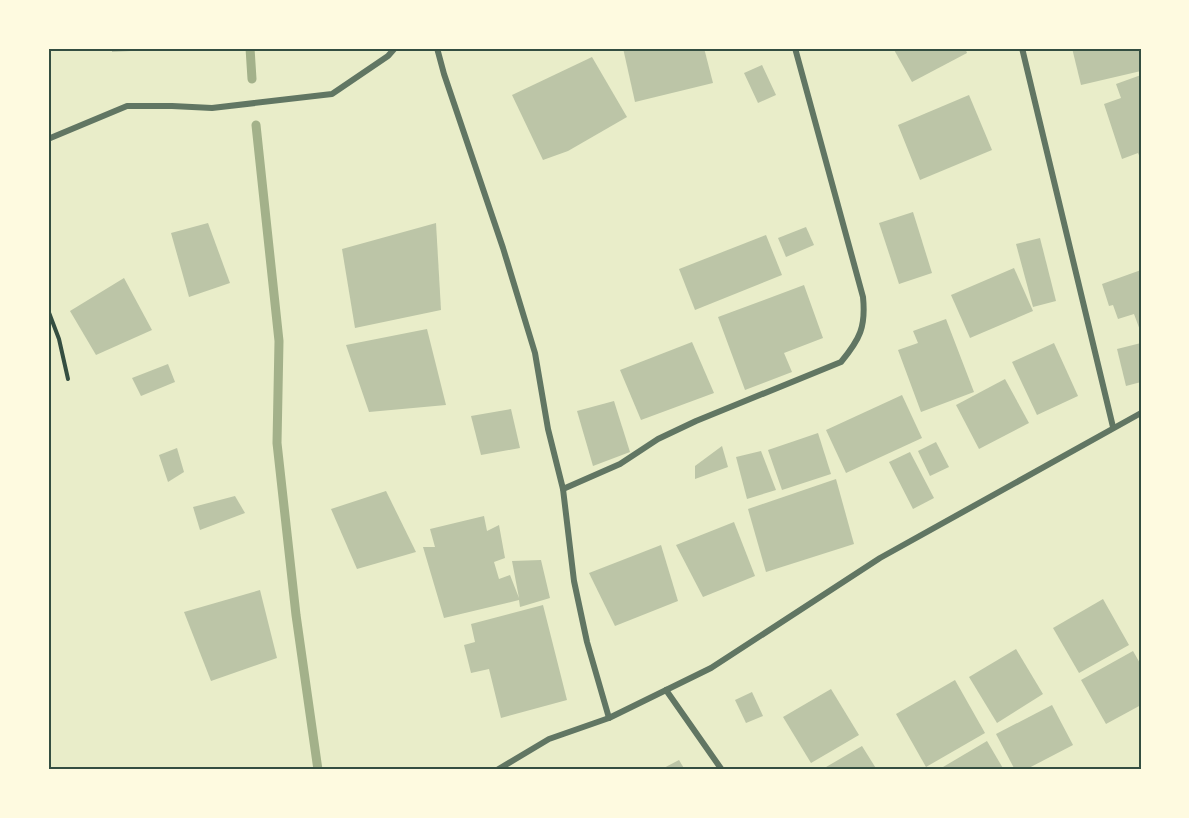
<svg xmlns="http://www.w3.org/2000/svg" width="1189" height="818" viewBox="0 0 1189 818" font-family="Manrope,sans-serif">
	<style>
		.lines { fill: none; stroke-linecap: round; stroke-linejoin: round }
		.stream { stroke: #a3b18a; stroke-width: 9 }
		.building { fill: #bcc5a7 }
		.path { stroke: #344e41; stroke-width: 4 }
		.minor { stroke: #617663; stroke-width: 6 }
		.neatline { fill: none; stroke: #344e41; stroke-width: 2 }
	</style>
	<rect width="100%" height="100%" fill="#e9edc9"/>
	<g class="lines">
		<g class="stream">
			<path d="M250,48L252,79"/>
			<path d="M256,125L279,341L277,443L296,615L318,770"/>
		</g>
	</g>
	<g class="building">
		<path d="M112,48H150V50L112,52Z"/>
		<path d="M623,48H704L713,83L635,102Z"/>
		<path d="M893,48H965L967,53L912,82Z"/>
		<path d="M1072,48H1141V71L1081,85Z"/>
		<path d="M592,57L627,117L568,151L543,160L512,95Z"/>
		<path d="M762,65L776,95L758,103L744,73Z"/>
		<path d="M1141,75V160L1138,153L1122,159L1104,104L1121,98L1116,84Z"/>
		<path d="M969,95L992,150L920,180L898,125Z"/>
		<path d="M913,212L932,273L899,284L879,223Z"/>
		<path d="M208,223L230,283L189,297L171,233Z"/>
		<path d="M436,223L441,310L355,328L342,249Z"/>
		<path d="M806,227L814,245L786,257L778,238Z"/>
		<path d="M766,235L782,275L695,310L679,269Z"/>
		<path d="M1040,238L1056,301L1033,307L1016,244Z"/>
		<path d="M1014,268L1033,311L970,338L951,295Z"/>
		<path d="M1141,270V333L1134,314L1118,319L1113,305L1109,306L1102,284Z"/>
		<path d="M124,278L152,330L96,355L70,311Z"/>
		<path d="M804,285L823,338L784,353L792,372L745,390L718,317Z"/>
		<path d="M946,319L974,392L921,412L898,350L918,343L913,331Z"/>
		<path d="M427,329L446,405L369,412L346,345Z"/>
		<path d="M692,342L714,393L641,420L620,370Z"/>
		<path d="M1054,343L1078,396L1037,415L1012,362Z"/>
		<path d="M1141,343V382L1126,386L1117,349Z"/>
		<path d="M168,364L175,382L141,396L132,378Z"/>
		<path d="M1005,379L1029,423L979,449L956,405Z"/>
		<path d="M902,395L922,438L846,473L826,430Z"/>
		<path d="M614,401L630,452L593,466L577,411Z"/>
		<path d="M511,409L520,448L481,455L471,416Z"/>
		<path d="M818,433L831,474L782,490L768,450Z"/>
		<path d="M936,442L949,467L930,476L918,451Z"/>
		<path d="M722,446L728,467L695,479V466Z"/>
		<path d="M177,448L184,472L168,482L159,455Z"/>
		<path d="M761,451L776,490L747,499L736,457Z"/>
		<path d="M910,452L934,498L913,509L889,462Z"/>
		<path d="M836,479L854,544L766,572L748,509Z"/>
		<path d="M386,491L416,552L357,569L331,509Z"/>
		<path d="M235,496L245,513L200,530L193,507Z"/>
		<path d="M484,516L487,531L499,525L505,558L494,562L499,579L510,575L519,598L512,561L541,560L550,598L520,607L519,600L444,618L423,547H435L430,529Z"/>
		<path d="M734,522L755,576L703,597L676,545Z"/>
		<path d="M661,545L678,601L615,626L589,573Z"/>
		<path d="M260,590L277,658L211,681L184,612Z"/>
		<path d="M1103,599L1129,645L1079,673L1053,628Z"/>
		<path d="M543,605L567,700L501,718L489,669L471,673L464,645L475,642L471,624Z"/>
		<path d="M1016,649L1043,694L997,723L969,677Z"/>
		<path d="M1133,651L1141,665V705L1106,724L1081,680Z"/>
		<path d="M955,680L985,733L926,767L896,714Z"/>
		<path d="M831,689L859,735L811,763L783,717Z"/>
		<path d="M752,692L763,716L746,723L735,700Z"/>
		<path d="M1052,705L1073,745L1025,770H1015L996,734Z"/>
		<path d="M987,741L1004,770H938Z"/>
		<path d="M862,746L877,770H821Z"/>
		<path d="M679,760L685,770H660Z"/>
	</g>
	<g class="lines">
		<path class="path" d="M48,310L59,339L68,379"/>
		<g class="minor">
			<path d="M437,48L444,74L503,248L535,353L548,429L563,489L574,581L587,642L609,718"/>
			<path d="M1022,48L1113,427"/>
			<path d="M48,139L127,106H172L212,108L332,94L388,56L395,48"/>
			<path d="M563,489L620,464L658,439L696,421L841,362C860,339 866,327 863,297L795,48"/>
			<path d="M666,690L722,770"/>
			<path d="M497,770L549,739L609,718L711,668L880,558L1141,413"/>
		</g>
	</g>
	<rect width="1189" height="818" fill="none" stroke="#fefae0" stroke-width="99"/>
	<rect x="50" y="50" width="1090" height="718" class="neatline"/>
</svg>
